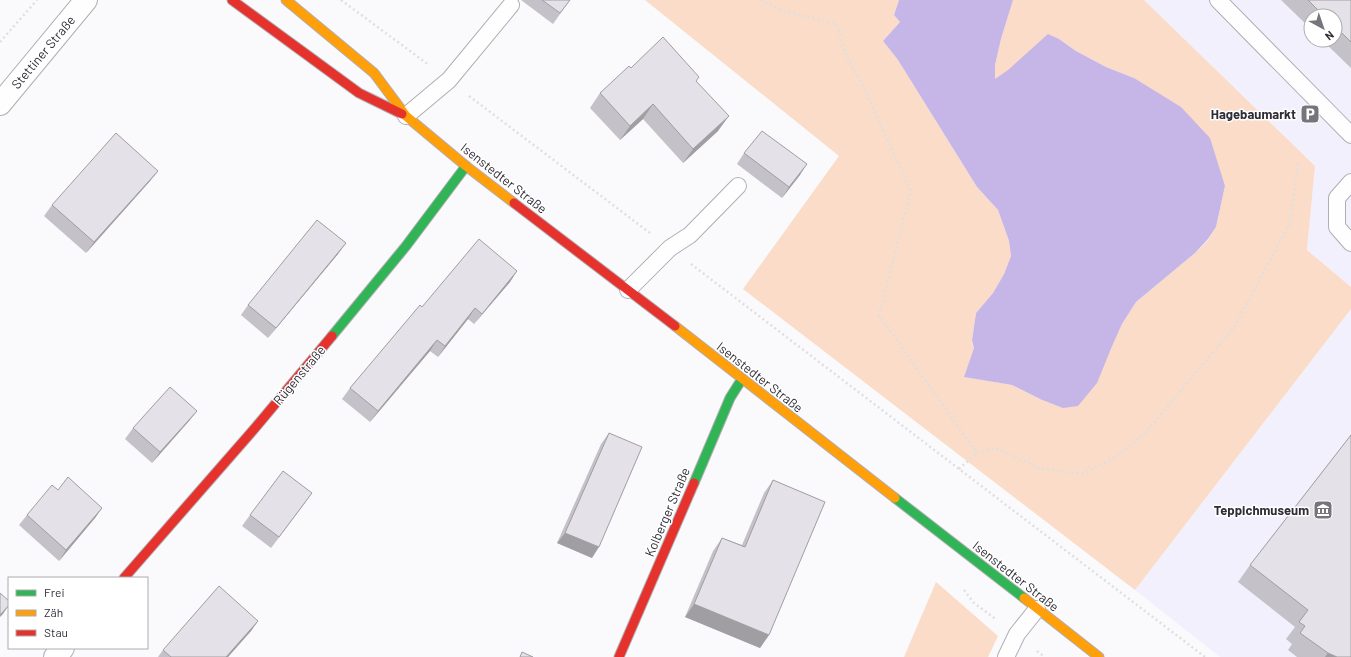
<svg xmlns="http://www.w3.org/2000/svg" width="1351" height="657" viewBox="0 0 1351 657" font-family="Barlow,sans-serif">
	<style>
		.built { fill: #f3f0fd; fill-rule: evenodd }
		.green { fill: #fadcc8 }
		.water { fill: #c6b6e8 }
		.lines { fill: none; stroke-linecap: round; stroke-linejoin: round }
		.lane-casing { stroke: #b0aeb4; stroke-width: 18 }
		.street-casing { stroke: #b0aeb4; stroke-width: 24 }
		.fast-casing { stroke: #b0aeb4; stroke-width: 11 }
		.slow-casing { stroke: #b0aeb4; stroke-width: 11 }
		.jam-casing { stroke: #b0aeb4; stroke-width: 11 }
		.path { stroke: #dfdfe0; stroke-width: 2.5; stroke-dasharray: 2 3; stroke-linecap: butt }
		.lane { stroke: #fefeff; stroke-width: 16 }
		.street { stroke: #fefeff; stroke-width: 22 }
		.fast { stroke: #30b455; stroke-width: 9 }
		.slow { stroke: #ff9f0a; stroke-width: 9 }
		.jam { stroke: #e5322d; stroke-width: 9 }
		.wall { fill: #c4c2c8 }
		.shaded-wall { fill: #a09ea2 }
		.building { fill: #e4e1e8; stroke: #a09ea2 }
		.labels { text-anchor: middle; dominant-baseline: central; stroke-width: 3; stroke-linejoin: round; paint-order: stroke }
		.street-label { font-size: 13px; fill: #302d37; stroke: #fff }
		.poi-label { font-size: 13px; font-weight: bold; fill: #302d37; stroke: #fff; text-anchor: end }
	</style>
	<rect width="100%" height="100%" fill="#faf9fc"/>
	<g class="built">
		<path d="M1144,0H1351V287L1307,250L1315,166ZM1311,16H1335V40H1311Z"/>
		<path d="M1351,309V657H1220L1135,590Z"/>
	</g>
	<g class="green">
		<path d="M645,0H899L894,15L900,22L883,41L898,60L977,187L998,210L1009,241L1011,256L1004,274L993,293L976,313L972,340L974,348L965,377L1012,385L1040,399L1110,351L1122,324L1136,302L1195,253L1208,240L1216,227L1225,186L1134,78L1106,67L1076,51L1059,39L995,80V65L1001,39L1013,0H1144L1315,166L1307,250L1351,287V309L1135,590L743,289L839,156Z"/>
		<path d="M936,582L998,636L988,657H904Z"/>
	</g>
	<path class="water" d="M899,0H1013L1001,39L995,65V79L1008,70L1048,34L1059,39L1076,51L1106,67L1134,78L1181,107L1210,138L1225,186L1216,227L1208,239L1195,253L1136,302L1122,324L1110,351L1097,383L1078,406L1063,408L1040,399L1012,385L964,377L974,348L972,340L976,313L993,293L1004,274L1011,256L1009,241L998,210L977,187L898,60L883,41L900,22L894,15Z"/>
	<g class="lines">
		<g class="lane-casing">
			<g id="lane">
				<path d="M1218,0L1351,135"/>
				<path d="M406,116L449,80L511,5"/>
				<path d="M1351,182L1337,198V227L1351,243"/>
				<path d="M628,290L670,248L690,235L738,186"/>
				<path d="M1006,657L1017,634L1037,609"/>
			</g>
		</g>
		<g class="street-casing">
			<g id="street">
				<path d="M0,104L86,0"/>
				<path d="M55,657L63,648"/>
			</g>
		</g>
		<g class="fast-casing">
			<g id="fast">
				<path d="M332,336L406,246L466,166"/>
				<path d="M694,483L730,398L742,379"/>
				<path d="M895,498L1024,598"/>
			</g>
		</g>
		<g class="slow-casing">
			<g id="slow">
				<path d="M286,0L374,73L406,116L466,166L514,203"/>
				<path d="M675,326L895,498"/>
				<path d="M1024,598L1099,657"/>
			</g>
		</g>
		<g class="jam-casing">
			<g id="jam">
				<path d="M232,0L359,93L402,114"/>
				<path d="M514,203L675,326"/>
				<path d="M124,578L255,428L332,336"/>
				<path d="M619,657L694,483"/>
			</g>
		</g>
		<g class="path">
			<path d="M341,0L429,65"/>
			<path d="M761,0L783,11L836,24L848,59L862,84L911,191L879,315L977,453L995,448L1039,468L1082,474L1119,455L1147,431L1235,326L1290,223L1298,163"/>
			<path d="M0,42L37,0"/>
			<path d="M469,96L650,233"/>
			<path d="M691,264L1205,657"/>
			<path d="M959,469L977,453"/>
			<path d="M964,590L974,603L997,620"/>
			<path d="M1037,651L1045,657"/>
		</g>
		<use href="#lane" class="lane"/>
		<use href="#street" class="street"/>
		<use href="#fast" class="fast"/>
		<use href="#slow" class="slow"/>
		<use href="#jam" class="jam"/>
	</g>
	<g class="wall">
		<path d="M521,0H570L553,24Z"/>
		<path d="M1281,0H1351V68L1322,40H1335V16H1311V29Z"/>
		<path d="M631,68L696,81L718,131L683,163L643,119L620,140L590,108L600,93Z"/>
		<path d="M744,153L800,175L782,198L737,164Z"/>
		<path d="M158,171L150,181L86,253L44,216L52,205Z"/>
		<path d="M346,243L338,254L268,338L241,315L248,305Z"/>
		<path d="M517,271L510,282L474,324L468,319L438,357L430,351L370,422L342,399L350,388L422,307Z"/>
		<path d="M197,411L189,421L152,463L125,439L133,428Z"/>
		<path d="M609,433L592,558L557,543L601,444Z"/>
		<path d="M1351,435V657H1297L1288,650L1292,644L1286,639L1295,627L1238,582L1250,565Z"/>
		<path d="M773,480L769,635L760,648L685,617L713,551L722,538L742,545L764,493Z"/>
		<path d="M58,490L102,508L95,518L59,561L19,525L27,515Z"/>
		<path d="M312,493L271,548L242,526L250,515Z"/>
		<path d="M258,621L251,631L228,657H158L163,650Z"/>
	</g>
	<g class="shaded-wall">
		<path d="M653,104L643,119L620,140L630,126Z"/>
		<path d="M729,116L718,131L683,163L693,149Z"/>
		<path d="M807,164L800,175L782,198L789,187Z"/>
		<path d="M158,171L150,181L86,253L94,242Z"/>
		<path d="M346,243L338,254L268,338L276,328Z"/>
		<path d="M517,271L510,282L474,324L482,314Z"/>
		<path d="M475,308L468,319L438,357L445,346Z"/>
		<path d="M437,340L430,351L370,422L378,411Z"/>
		<path d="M197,411L189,421L152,463L160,452Z"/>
		<path d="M312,493L304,504L271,548L279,537Z"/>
		<path d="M102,508L95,518L59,561L66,550Z"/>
		<path d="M565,533L599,547L592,558L557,543Z"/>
		<path d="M694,604L769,635L760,648L685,617Z"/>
		<path d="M9,605L3,614L0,617V615Z"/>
		<path d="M258,621L251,631L228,657H226Z"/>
		<path d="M1328,653L1337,657H1325Z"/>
	</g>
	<g class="building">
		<path d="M542,0H570L560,13Z"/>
		<path d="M1308,0H1351V42L1335,26V16H1324Z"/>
		<path d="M663,37L699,77L696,81L729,116L693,149L653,104L630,126L600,93L629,66L631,68Z"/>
		<path d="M762,131L807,164L789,187L744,153Z"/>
		<path d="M116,133L158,171L94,242L52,205Z"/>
		<path d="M317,220L346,243L276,328L248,305Z"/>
		<path d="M479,239L517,271L482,314L475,308L445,346L437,340L378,411L350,388L420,305L422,307Z"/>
		<path d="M170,387L197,411L160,452L133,428Z"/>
		<path d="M609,433L642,447L599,547L565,533Z"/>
		<path d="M1351,435V657H1337L1328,653L1300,633L1305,626L1299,622L1308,610L1250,565Z"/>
		<path d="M283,471L312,493L279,537L250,515Z"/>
		<path d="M68,477L102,508L66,550L27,515L52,485L58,490Z"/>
		<path d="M773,480L825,502L769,635L694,604L722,538L745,547Z"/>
		<path d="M219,586L258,621L226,657H171L163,650Z"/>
		<path d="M0,593L9,601V605L0,615Z"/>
		<path d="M522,652L533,657H520Z"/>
	</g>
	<defs>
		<g id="parking-square" transform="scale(1)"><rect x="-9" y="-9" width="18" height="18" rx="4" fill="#77747c" stroke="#fff"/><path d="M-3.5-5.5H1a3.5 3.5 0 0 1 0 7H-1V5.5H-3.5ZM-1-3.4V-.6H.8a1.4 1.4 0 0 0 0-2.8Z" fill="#fff"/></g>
		<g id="museum-square" transform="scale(1)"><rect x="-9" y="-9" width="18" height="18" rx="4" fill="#77747c" stroke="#fff"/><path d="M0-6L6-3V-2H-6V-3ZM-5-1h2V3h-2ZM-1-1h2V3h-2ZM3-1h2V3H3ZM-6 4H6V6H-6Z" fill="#fff"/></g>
	</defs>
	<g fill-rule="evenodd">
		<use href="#parking-square" x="1310" y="114"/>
		<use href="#museum-square" x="1323" y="510"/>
	</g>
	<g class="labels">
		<g class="street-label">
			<text transform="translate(43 52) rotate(-50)">Stettiner Straße</text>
			<text transform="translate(504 178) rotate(38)">Isenstedter Straße</text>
			<text transform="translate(299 375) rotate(-50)">Rügenstraße</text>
			<text transform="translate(760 377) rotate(38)">Isenstedter Straße</text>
			<text transform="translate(667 512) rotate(-67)">Kolberger Straße</text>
			<text transform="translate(1016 576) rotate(38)">Isenstedter Straße</text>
		</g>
		<g class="poi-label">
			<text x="1296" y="114">Hagebaumarkt</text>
			<text x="1309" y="510">Teppichmuseum</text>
		</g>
	</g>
	<rect x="8" y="577" width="140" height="72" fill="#ffffff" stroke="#acabaf"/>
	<rect x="16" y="590" width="20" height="6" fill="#30b455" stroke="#acabaf"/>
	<text x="44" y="597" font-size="12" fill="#302d37">Frei</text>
	<rect x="16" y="610" width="20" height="6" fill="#ff9f0a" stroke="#acabaf"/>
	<text x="44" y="617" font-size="12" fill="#302d37">Zäh</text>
	<rect x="16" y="630" width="20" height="6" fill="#e5322d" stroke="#acabaf"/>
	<text x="44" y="637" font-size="12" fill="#302d37">Stau</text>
	<g transform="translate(1323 28) rotate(140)"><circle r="19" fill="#ffffff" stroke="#acabaf"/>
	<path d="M0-3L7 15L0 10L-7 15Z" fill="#77747c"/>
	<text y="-6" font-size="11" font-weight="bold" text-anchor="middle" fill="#302d37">N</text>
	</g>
</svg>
